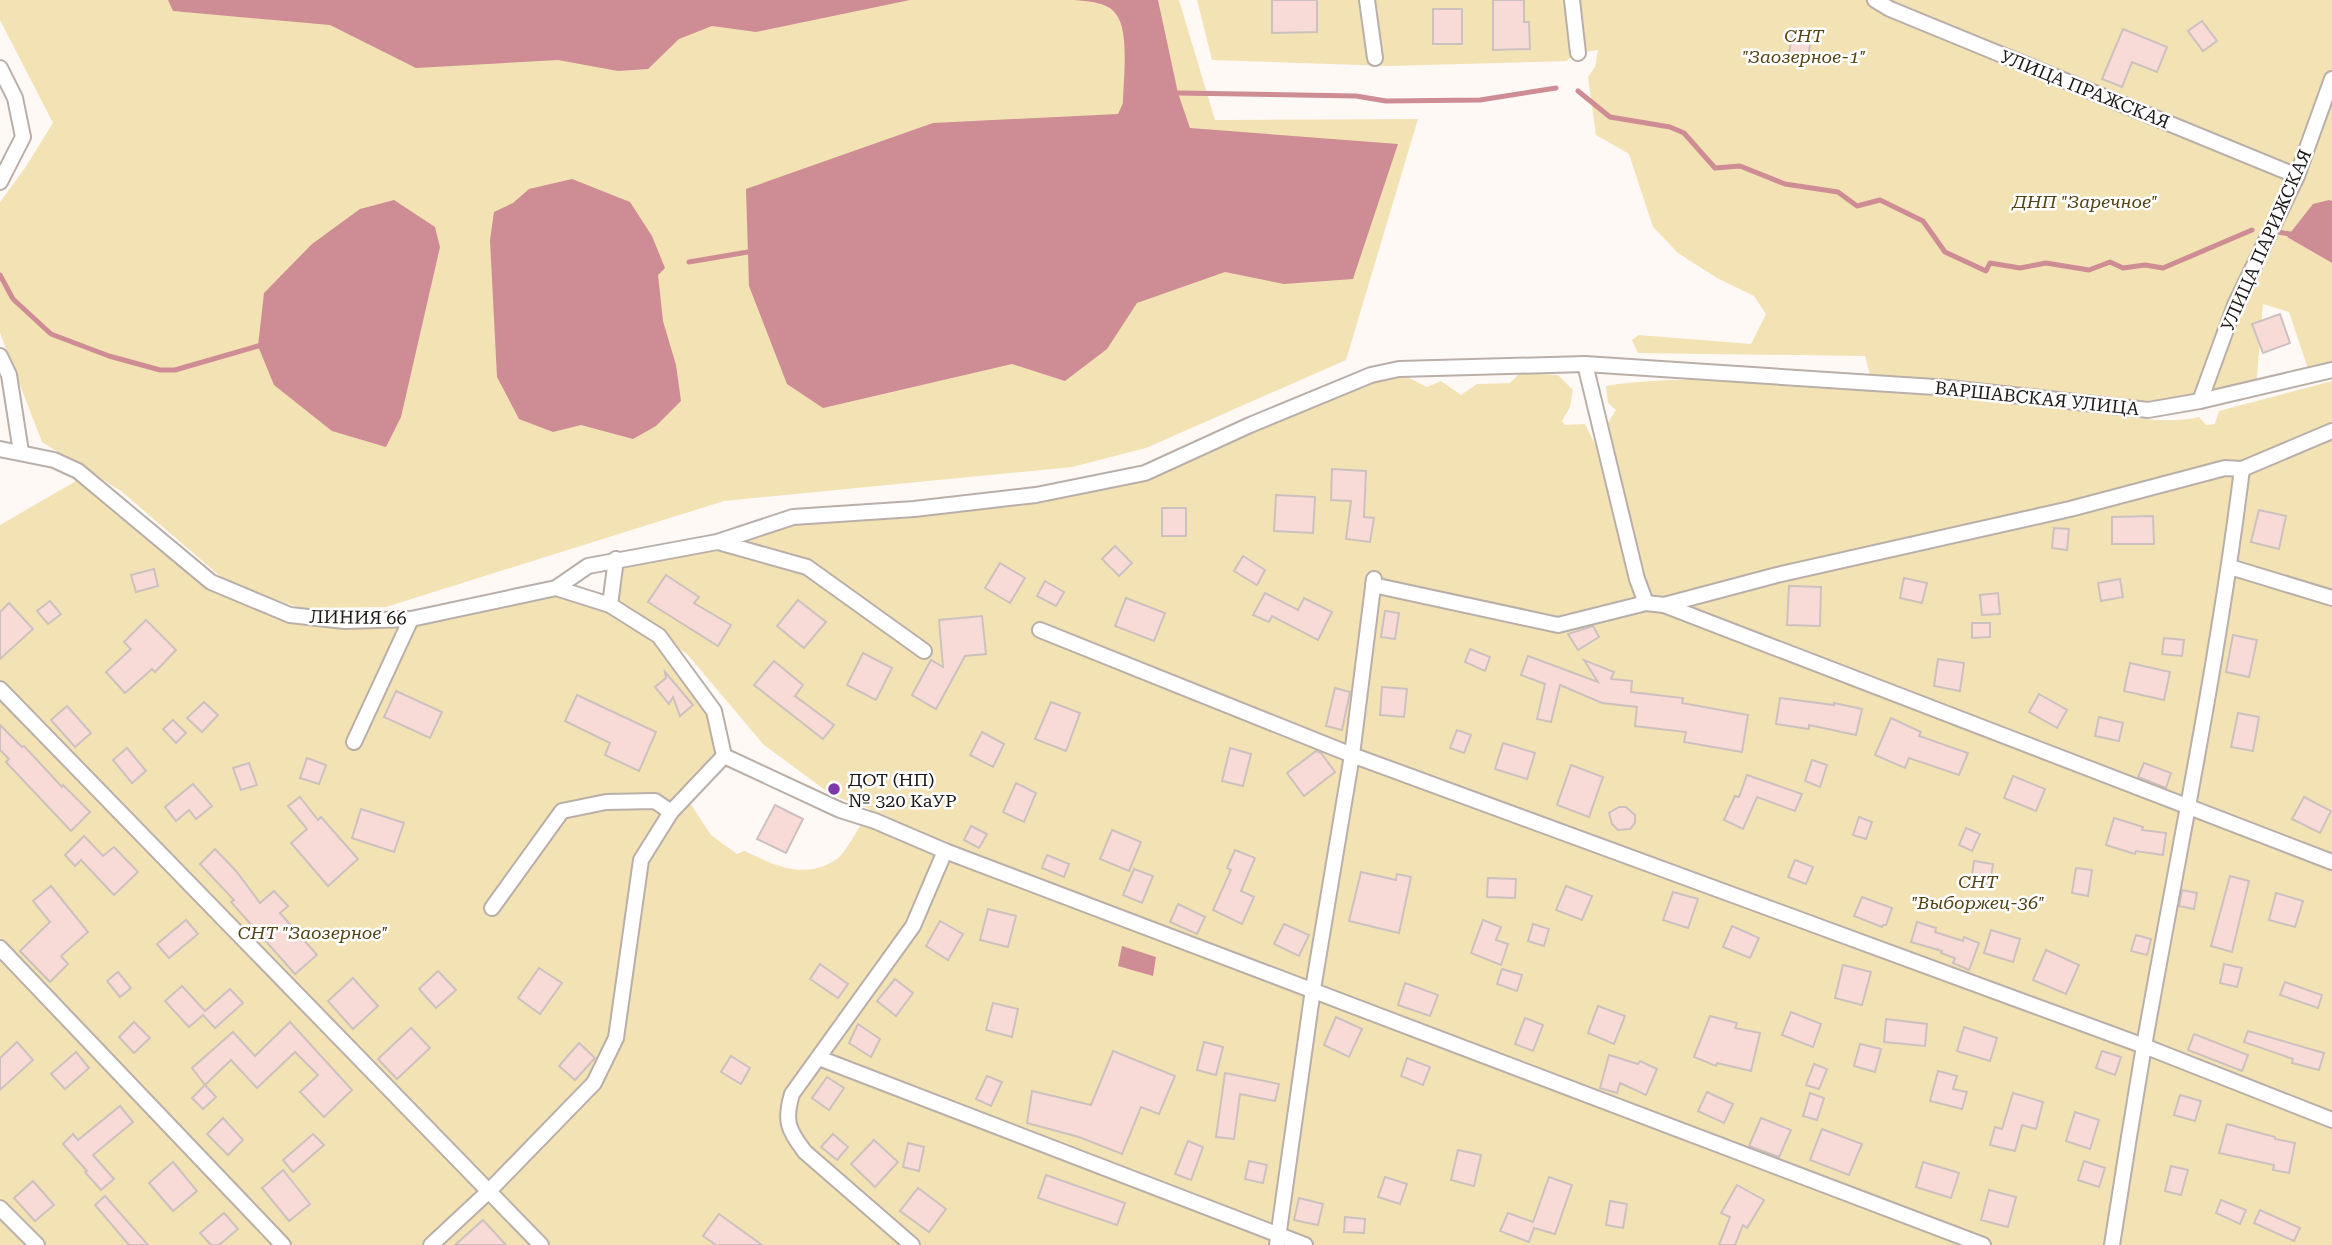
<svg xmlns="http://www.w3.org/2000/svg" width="2332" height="1245" viewBox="0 0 2332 1245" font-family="'Roboto Serif',serif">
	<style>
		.green { fill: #f3e2b4 }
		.water { fill: #ce8c95 }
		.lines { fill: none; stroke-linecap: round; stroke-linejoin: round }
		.stream { stroke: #ce8c95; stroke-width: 5 }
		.building { fill: #f8dbd6; stroke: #cdc1bf; stroke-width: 2 }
		.street-casing { stroke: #b9afa9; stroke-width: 18 }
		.street { stroke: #fff; stroke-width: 14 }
		.poi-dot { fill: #7f38ab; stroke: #fff; stroke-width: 2.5 }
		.labels { text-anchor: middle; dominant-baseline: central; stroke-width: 5; stroke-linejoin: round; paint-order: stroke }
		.park-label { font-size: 18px; font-style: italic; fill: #534313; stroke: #fff }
		.street-label { font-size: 18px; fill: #1b1816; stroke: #fff }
		.poi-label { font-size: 18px; fill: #1b1816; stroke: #fff; text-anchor: start }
	</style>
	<rect width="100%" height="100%" fill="#fff9f5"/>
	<g class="green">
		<path d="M0,0H1179L1215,120L1418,119L1346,360L1146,448L1072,467L724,501L386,607L301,608L228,583L121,491L42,442L0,333V202L25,168L53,123L0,20Z"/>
		<path d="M1197,0H2332V201L2328,200L2287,237L2332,263V370L2310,375L2289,312L2263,304L2256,388L2148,410L1872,382L1865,356L1638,353L1632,340L1639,335L1751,344L1766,314L1754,296L1717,278L1678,253L1653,227L1629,154L1596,135L1588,77L1595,67L1598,50L1578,53L1566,61L1389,66L1212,60Z"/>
		<path d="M1520,373L1558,375L1573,390L1570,407L1562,421L1565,425L1585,424L1598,450L1609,421L1616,410L1608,403L1606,386C1670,376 1733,380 1797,385C1884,390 1970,399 2057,407C2098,411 2160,427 2199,417L2206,425L2215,424L2219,411L2332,381V1245H0V525L83,477L211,582L290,615L411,619L556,588L610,605L659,636L714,711L724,756L686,797L711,835L737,854L744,851C775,865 804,881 837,859C845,854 864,819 870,809L832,795L764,745L687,654L611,601L621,558L760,526L914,509L1145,473L1373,380L1407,377L1427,387L1441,381L1461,395L1477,384L1510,383Z"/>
	</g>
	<g class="water">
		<path d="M168,0H910L756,32L712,26L679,39L648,69L618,71L558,60L416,68L330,25L173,11Z"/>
		<path d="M1074,0H1158L1178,93L1190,128L1398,144L1353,279L1284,284L1225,272L1137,303L1107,349L1065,381L1012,364L823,408L787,384L749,286L746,189L933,123L1118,114L1123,103C1123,81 1130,32 1116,14C1108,2 1087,1 1074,0Z"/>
		<path d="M572,179L630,202L652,236L665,268L658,275L663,321L676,365L681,401L656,426L633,439L581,425L553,432L519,419L497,377L490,240L494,212L513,203L529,189Z"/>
		<path d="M394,200L435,227L440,247L401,417L386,447L332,431L274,385L258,346L264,293L312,244L360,209Z"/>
		<path d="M2329,200L2332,201V263L2287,237L2313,204Z"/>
		<path d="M1122,946L1156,957L1153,976L1118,966Z"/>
	</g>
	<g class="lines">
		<g class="stream">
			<path d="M1578,91L1610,117L1670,127L1684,133L1715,168L1740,166L1785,184L1838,192L1857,206L1880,200L1923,221L1945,252L1986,271L1990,263L2020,268L2046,263L2089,270L2110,262L2123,268L2145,265L2163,268L2252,230"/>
			<path d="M1178,93L1356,96L1386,101L1480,100L1556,88"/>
			<path d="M2278,232L2296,235"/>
			<path d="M689,262L748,252"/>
			<path d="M0,275L13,299L51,334L109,356L160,370H175L258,346"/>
		</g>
	</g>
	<g class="building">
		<path d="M1272,0H1317V32L1272,33Z"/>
		<path d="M1493,0H1524V22H1529L1530,49L1493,50Z"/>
		<rect x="1433" y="9" width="29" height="35"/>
		<path d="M2202,21L2217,41L2203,51L2188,31Z"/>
		<path d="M1794,28L1813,31L1807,61L1788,57Z"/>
		<path d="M2123,29L2167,47L2157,72L2132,62L2122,87L2102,79Z"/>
		<path d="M2280,314L2290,343L2263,353L2252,324Z"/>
		<path d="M1332,469L1366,471L1364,517L1374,518L1370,542L1346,539L1351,501L1331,500Z"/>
		<path d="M1276,495L1315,497L1313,533L1274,531Z"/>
		<rect x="1162" y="508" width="24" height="28"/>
		<path d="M2259,510L2286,516L2279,549L2251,542Z"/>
		<path d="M2153,516L2154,544H2112V517Z"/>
		<path d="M2054,528L2069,529L2067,550L2052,548Z"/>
		<path d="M1115,546L1132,563L1119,576L1102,559Z"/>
		<path d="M1243,556L1265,570L1257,585L1234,571Z"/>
		<path d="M1000,563L1025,578L1010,603L985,588Z"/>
		<path d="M154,569L158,586L136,592L131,575Z"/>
		<path d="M666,575L699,597L694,603L731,625L718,646L648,602Z"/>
		<path d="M1904,578L1927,583L1922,603L1900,598Z"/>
		<path d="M2120,579L2123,597L2101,601L2098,583Z"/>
		<path d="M1045,581L1064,592L1056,606L1037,596Z"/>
		<path d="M1789,586L1821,587L1820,626L1787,625Z"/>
		<path d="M1265,593L1298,610L1304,598L1332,612L1318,640L1272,616L1269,622L1253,615Z"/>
		<path d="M1998,593L2000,614L1982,615L1980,595Z"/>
		<path d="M1126,598L1165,613L1154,641L1115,626Z"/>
		<path d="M798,600L826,622L804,648L777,626Z"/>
		<path d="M50,601L61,614L48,624L37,611Z"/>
		<path d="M9,603L33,629L0,659V612Z"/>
		<path d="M1385,611L1399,613L1395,639L1381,637Z"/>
		<path d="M982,616L986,654L965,656L936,709L912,695L931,660L943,667L939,620Z"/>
		<path d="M146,620L176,650L155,672L152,669L125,693L106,672L131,649L124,642Z"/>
		<path d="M1972,623H1990V637L1972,638Z"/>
		<path d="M1593,626L1599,637L1578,650L1568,634Z"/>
		<path d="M2233,635L2257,640L2249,677L2226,672Z"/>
		<path d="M2164,638L2184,640L2182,656L2162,654Z"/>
		<path d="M1470,649L1490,657L1485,671L1465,662Z"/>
		<path d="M863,653L892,668L876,700L847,685Z"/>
		<path d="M1528,656L1598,682L1584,660L1614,672L1611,679L1632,681L1631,692L1683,698L1682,703L1748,715L1742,752L1684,742L1686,732L1635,726L1637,707L1602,703L1560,685L1551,722L1537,719L1545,684L1521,675Z"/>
		<path d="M1938,659L1964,663L1960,691L1934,686Z"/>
		<path d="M774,661L803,685L795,696L834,725L823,739L754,685Z"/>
		<path d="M2130,663L2170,672L2164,700L2124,691Z"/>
		<path d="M665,672L693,705L680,716L673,697L669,704L655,687L666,678Z"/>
		<path d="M1382,687L1407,689L1404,717L1380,715Z"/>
		<path d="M1335,688L1350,692L1342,730L1326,726Z"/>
		<path d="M396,691L442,712L430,738L384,717Z"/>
		<path d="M2039,694L2067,710L2057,728L2029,712Z"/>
		<path d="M577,695L656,732L639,771L605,755L610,743L565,721Z"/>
		<path d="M1780,698L1834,705V703L1862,709L1856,735L1809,725V729L1776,724Z"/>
		<path d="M204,702L218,715L202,732L187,718Z"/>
		<path d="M1051,702L1080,713L1066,751L1035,739Z"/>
		<path d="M67,706L91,733L75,747L51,720Z"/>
		<path d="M2238,713L2259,717L2253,751L2231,747Z"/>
		<path d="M2099,717L2123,723L2119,741L2095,736Z"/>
		<path d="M1891,718L1921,732L1919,736L1968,753L1959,775L1909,758L1905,768L1875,755Z"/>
		<path d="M173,720L186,733L176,743L163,729Z"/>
		<path d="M0,725L22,747L24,746L62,787L63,785L90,812L71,831L6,762L9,759L0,750Z"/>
		<path d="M1457,730L1471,735L1464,753L1450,748Z"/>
		<path d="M982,732L1004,744L993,767L970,755Z"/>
		<path d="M1503,743L1535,753L1527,779L1495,769Z"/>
		<path d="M127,748L146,771L132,783L113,760Z"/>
		<path d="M1230,748L1251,754L1243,786L1222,781Z"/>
		<path d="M1316,751L1321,753L1335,772L1304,796L1287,773Z"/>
		<path d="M307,758L326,765L319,784L300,778Z"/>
		<path d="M1812,760L1827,765L1820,787L1805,781Z"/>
		<path d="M249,763L257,785L241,790L233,768Z"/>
		<path d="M2144,763L2171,773L2166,788L2138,777Z"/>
		<path d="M1571,765L1603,777L1589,817L1557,805Z"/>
		<path d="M1747,775L1802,794L1795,811L1757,797L1743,829L1724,820L1735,796L1739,797Z"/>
		<path d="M2013,776L2045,789L2036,811L2004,798Z"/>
		<path d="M1016,783L1036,793L1024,822L1003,812Z"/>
		<path d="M193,784L212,806L196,819L189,810L176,821L165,807Z"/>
		<path d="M300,797L318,820L321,817L358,859L328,886L291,843L307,829L288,806Z"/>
		<path d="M2304,797L2331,811L2320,833L2292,819Z"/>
		<path d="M775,805L803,819L786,853L757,839Z"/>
		<path d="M1619,807H1626L1635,815V823L1630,829L1618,830L1612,824L1609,813Z"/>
		<path d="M361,809L404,823L394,852L352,838Z"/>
		<path d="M1859,817L1872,822L1866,839L1853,835Z"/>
		<path d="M2114,818L2143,827L2142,830L2166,833L2163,855L2136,851L2135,854L2106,845Z"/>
		<path d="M971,826L987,834L979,848L964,840Z"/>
		<path d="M1966,828L1980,834L1972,851L1959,845Z"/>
		<path d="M1112,830L1141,842L1129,871L1100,859Z"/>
		<path d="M84,836L103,856L114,847L138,872L114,895L81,860L75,866L65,855Z"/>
		<path d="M215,849L236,871L260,903L274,891L288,906L280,913L317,955L295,974L231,902L234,900L200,864Z"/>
		<path d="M1235,850L1255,858L1241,891L1254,897L1242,924L1213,910L1231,870L1227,868Z"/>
		<path d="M1047,855L1069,864L1064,877L1042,868Z"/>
		<path d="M1795,860L1813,867L1806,884L1788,877Z"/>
		<path d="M1974,861L1993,864L1990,885L1971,883Z"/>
		<path d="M2076,868L2092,870L2088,896L2072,893Z"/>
		<path d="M1134,869L1153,876L1142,903L1123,895Z"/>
		<path d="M1361,872L1396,880L1397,874L1411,877L1399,933L1349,921Z"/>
		<path d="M2230,876L2249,881L2232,952L2211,946Z"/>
		<path d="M1488,878L1516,879L1515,898L1487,897Z"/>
		<path d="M51,886L88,932L61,956L68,964L50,982L20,951L50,922L33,901Z"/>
		<path d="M1566,886L1592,896L1582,920L1556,910Z"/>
		<path d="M2182,890L2197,893L2194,909L2179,906Z"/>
		<path d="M1673,892L1698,899L1688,928L1663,920Z"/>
		<path d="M2276,893L2303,901L2295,927L2269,920Z"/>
		<path d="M1862,897L1892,908L1886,925H1883L1882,927L1854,916Z"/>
		<path d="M1178,904L1205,917L1197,934L1170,922Z"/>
		<path d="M988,909L1016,916L1008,947L980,940Z"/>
		<path d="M186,920L198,934L169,958L157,944Z"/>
		<path d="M1483,920L1501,927L1496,940L1508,944L1501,965L1471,953Z"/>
		<path d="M940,921L963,934L948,960L926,946Z"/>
		<path d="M1917,922L1936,928L1935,932L1963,941L1964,937L1979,943L1969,970L1953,963L1955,958L1941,953L1942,951L1911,942Z"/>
		<path d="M1284,924L1309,935L1299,956L1274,944Z"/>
		<path d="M1533,924L1549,929L1544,946L1528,941Z"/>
		<path d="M1732,926L1759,938L1750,958L1723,947Z"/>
		<path d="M1991,930L2020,939L2013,962L1984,953Z"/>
		<path d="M2136,935L2151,939L2147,955L2131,951Z"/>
		<path d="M2046,950L2079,965L2066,994L2033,980Z"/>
		<path d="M820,964L848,984L838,998L810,979Z"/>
		<path d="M2224,964L2242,968L2237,987L2220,983Z"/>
		<path d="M1843,965L1871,972L1862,1005L1835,998Z"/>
		<path d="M539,968L562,983L540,1014L518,998Z"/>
		<path d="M1502,969L1522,975L1517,991L1497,984Z"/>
		<path d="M438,971L456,990L436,1008L419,989Z"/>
		<path d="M118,972L131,988L120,997L107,981Z"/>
		<path d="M353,978L378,1006L353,1029L328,1001Z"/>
		<path d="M895,979L913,993L896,1016L877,1001Z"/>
		<path d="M2285,982L2322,995L2318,1008L2280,995Z"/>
		<path d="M1405,983L1438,995L1430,1016L1398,1005Z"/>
		<path d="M182,986L205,1011L230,989L243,1003L215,1028L203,1015L189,1027L165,1001Z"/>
		<path d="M993,1003L1018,1009L1012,1037L986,1030Z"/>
		<path d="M1598,1006L1625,1016L1614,1044L1588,1033Z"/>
		<path d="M1791,1012L1821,1024L1813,1047L1782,1035Z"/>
		<path d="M1710,1016L1737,1023L1735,1028L1760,1033L1751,1071L1717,1063L1716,1066L1694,1057Z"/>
		<path d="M1336,1017L1362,1029L1349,1057L1324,1045Z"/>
		<path d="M1525,1018L1543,1025L1533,1051L1515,1044Z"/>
		<path d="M1886,1019L1927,1024L1925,1046L1884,1042Z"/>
		<path d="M134,1022L150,1038L134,1053L119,1037Z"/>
		<path d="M290,1022L352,1090L324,1117L300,1092L318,1075L295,1052L257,1088L231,1060L205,1085L192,1068L233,1032L255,1056Z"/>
		<path d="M858,1024L880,1039L871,1057L849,1043Z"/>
		<path d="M1964,1027L1997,1038L1990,1061L1957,1051Z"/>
		<path d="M411,1028L430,1048L397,1079L378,1059Z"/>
		<path d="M2248,1031L2324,1053L2319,1070L2292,1063L2293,1059L2244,1042Z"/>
		<path d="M2194,1034L2248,1055L2242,1071L2188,1050Z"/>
		<path d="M17,1042L33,1060L0,1090V1058Z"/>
		<path d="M1204,1042L1223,1047L1216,1075L1197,1070Z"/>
		<path d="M579,1043L595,1058L575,1080L559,1066Z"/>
		<path d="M1860,1044L1881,1049L1875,1072L1854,1066Z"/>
		<path d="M1113,1051L1175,1076L1159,1114L1141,1107L1122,1154L1079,1137L1027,1123L1032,1091L1091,1105Z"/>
		<path d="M2102,1051L2121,1057L2115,1075L2096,1068Z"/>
		<path d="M76,1052L89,1068L65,1089L51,1074Z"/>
		<path d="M1609,1055L1638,1064L1640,1061L1657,1069L1646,1095L1620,1083L1617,1093L1600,1088Z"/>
		<path d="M731,1056L750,1068L741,1084L721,1072Z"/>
		<path d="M1407,1058L1430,1067L1423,1085L1401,1076Z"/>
		<path d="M1814,1064L1827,1069L1819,1089L1806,1085Z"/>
		<path d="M1938,1071L1957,1076L1953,1089L1967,1092L1962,1109L1930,1101Z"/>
		<path d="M1225,1073L1279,1084L1275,1101L1240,1094L1234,1139L1216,1137Z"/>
		<path d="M987,1076L1002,1082L991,1106L976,1099Z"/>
		<path d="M827,1077L844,1088L829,1110L812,1098Z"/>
		<path d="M205,1085L216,1097L203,1109L192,1098Z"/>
		<path d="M1707,1092L1733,1104L1724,1123L1698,1111Z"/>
		<path d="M1810,1093L1824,1098L1817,1120L1803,1116Z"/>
		<path d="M2013,1093L2043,1102L2036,1129L2022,1125L2015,1151L1990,1145L1995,1127L2002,1129Z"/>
		<path d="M2180,1095L2201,1101L2195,1121L2174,1115Z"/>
		<path d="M120,1106L133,1122L93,1155L114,1179L101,1190L85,1172L87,1171L63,1144L73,1134L78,1140Z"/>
		<path d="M2075,1112L2099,1120L2090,1149L2066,1141Z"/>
		<path d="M223,1118L243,1140L228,1155L207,1134Z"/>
		<path d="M1761,1118L1791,1130L1779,1157L1749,1146Z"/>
		<path d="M2227,1124L2275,1137V1139L2295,1143L2289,1173L2273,1170L2274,1165L2219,1153Z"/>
		<path d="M1822,1129L1862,1144L1849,1175L1810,1160Z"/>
		<path d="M313,1134L324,1145L293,1172L283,1160Z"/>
		<path d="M833,1134L848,1147L837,1160L821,1147Z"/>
		<path d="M874,1140L898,1162L875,1187L851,1164Z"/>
		<path d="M1188,1141L1203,1147L1191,1180L1175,1174Z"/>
		<path d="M908,1143L924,1147L919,1171L903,1167Z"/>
		<path d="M1458,1150L1481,1155L1474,1186L1451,1180Z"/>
		<path d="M1249,1161L1267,1165L1263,1183L1245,1179Z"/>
		<path d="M2084,1161L2105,1168L2099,1187L2078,1180Z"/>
		<path d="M173,1162L197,1191L173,1211L149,1183Z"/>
		<path d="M1923,1162L1959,1173L1951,1198L1916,1187Z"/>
		<path d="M2171,1166L2188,1170L2181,1195L2165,1191Z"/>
		<path d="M283,1170L310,1204L289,1221L262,1188Z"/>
		<path d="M1046,1175L1125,1203L1117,1225L1038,1198Z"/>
		<path d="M1385,1177L1407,1184L1400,1204L1378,1197Z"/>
		<path d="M1549,1177L1572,1185L1555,1234L1534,1228L1529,1242L1500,1231L1508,1213L1533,1222Z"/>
		<path d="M33,1181L54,1205L35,1221L14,1198Z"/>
		<path d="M1737,1185L1764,1200L1747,1228L1743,1225L1735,1245H1719L1730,1217L1721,1213Z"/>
		<path d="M918,1188L946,1209L929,1232L900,1211Z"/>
		<path d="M1989,1190L2016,1197L2008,1227L1981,1220Z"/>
		<path d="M105,1196L148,1245H129L95,1205Z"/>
		<path d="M1299,1198L1323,1204L1318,1225L1294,1220Z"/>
		<path d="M2221,1200L2246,1210L2240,1224L2216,1213Z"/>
		<path d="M1610,1201L1627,1204L1623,1228L1606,1225Z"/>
		<path d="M2260,1210L2300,1228L2294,1241L2254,1223Z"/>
		<path d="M224,1213L238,1229L219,1245H211L200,1233Z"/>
		<path d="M719,1214L762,1245H716L703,1236Z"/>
		<path d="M1345,1217L1365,1219L1364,1233L1344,1232Z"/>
		<path d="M483,1220L506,1245H455Z"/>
	</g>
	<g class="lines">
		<g class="street-casing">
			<g id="street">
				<path d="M1367,0L1375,58"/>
				<path d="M1572,0L1578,53"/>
				<path d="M1875,0L1890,9L2297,176"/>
				<path d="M0,68L15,98L23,137L0,182"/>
				<path d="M0,356L9,375L21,452"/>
				<path d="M1585,364L1637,579L1646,603"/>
				<path d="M2200,401L2235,305L2297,176L2332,79"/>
				<path d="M0,449L54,460L78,471L211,582L290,615L345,621L411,619L556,588L588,566L717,542L793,517L914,509L1036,495L1145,473L1250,425L1371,375L1399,369L1585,364L1950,388L2148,410L2200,401L2332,370"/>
				<path d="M718,542L807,567L924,651"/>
				<path d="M2230,567L2332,598"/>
				<path d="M1373,585L1558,625L1646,603L1664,605L1777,575L2070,509L2225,468L2242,469L2332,431"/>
				<path d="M556,588L610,605L659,636L714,711L724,756"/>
				<path d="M610,605L616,559"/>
				<path d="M1664,605L2332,862"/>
				<path d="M1040,630L1352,755L2144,1046L2332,1120"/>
				<path d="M0,689L541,1245"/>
				<path d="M354,742L411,619"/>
				<path d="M724,756L840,810L875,821L945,851L1983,1245"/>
				<path d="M492,908L562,811L606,802L655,801L671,812"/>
				<path d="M0,948L283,1245"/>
				<path d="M819,1058L1305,1245"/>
				<path d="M0,1208L37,1245"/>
				<path d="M431,1245L489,1191L594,1083L616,1038L641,860L671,812L724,756"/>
				<path d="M912,1245L805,1152C788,1130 784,1121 792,1094L913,926L945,851"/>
				<path d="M1277,1245L1313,989L1352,755L1374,579"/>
				<path d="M2112,1245C2122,1179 2133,1112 2144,1046C2178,854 2218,663 2242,469"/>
			</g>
		</g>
		<use href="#street" class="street"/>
	</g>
	<circle class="poi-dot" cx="834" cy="789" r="7"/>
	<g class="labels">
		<g class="park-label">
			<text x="1804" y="35">СНТ<tspan x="1804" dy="21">"Заозерное-1"</tspan></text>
			<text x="2085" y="201">ДНП "Заречное"</text>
			<text x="1978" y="881">СНТ<tspan x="1978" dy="21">"Выборжец-36"</tspan></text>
			<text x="313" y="932">СНТ "Заозерное"</text>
		</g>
		<g class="street-label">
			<text transform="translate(2085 89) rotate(22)">УЛИЦА ПРАЖСКАЯ</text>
			<text transform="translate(2266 240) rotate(-66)">УЛИЦА ПАРИЖСКАЯ</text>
			<text transform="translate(2037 398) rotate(6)">ВАРШАВСКАЯ УЛИЦА</text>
			<text transform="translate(358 617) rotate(1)">ЛИНИЯ 66</text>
		</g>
		<g class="poi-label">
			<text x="848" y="779">ДОТ (НП)<tspan x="848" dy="21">№ 320 КаУР</tspan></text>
		</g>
	</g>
</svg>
